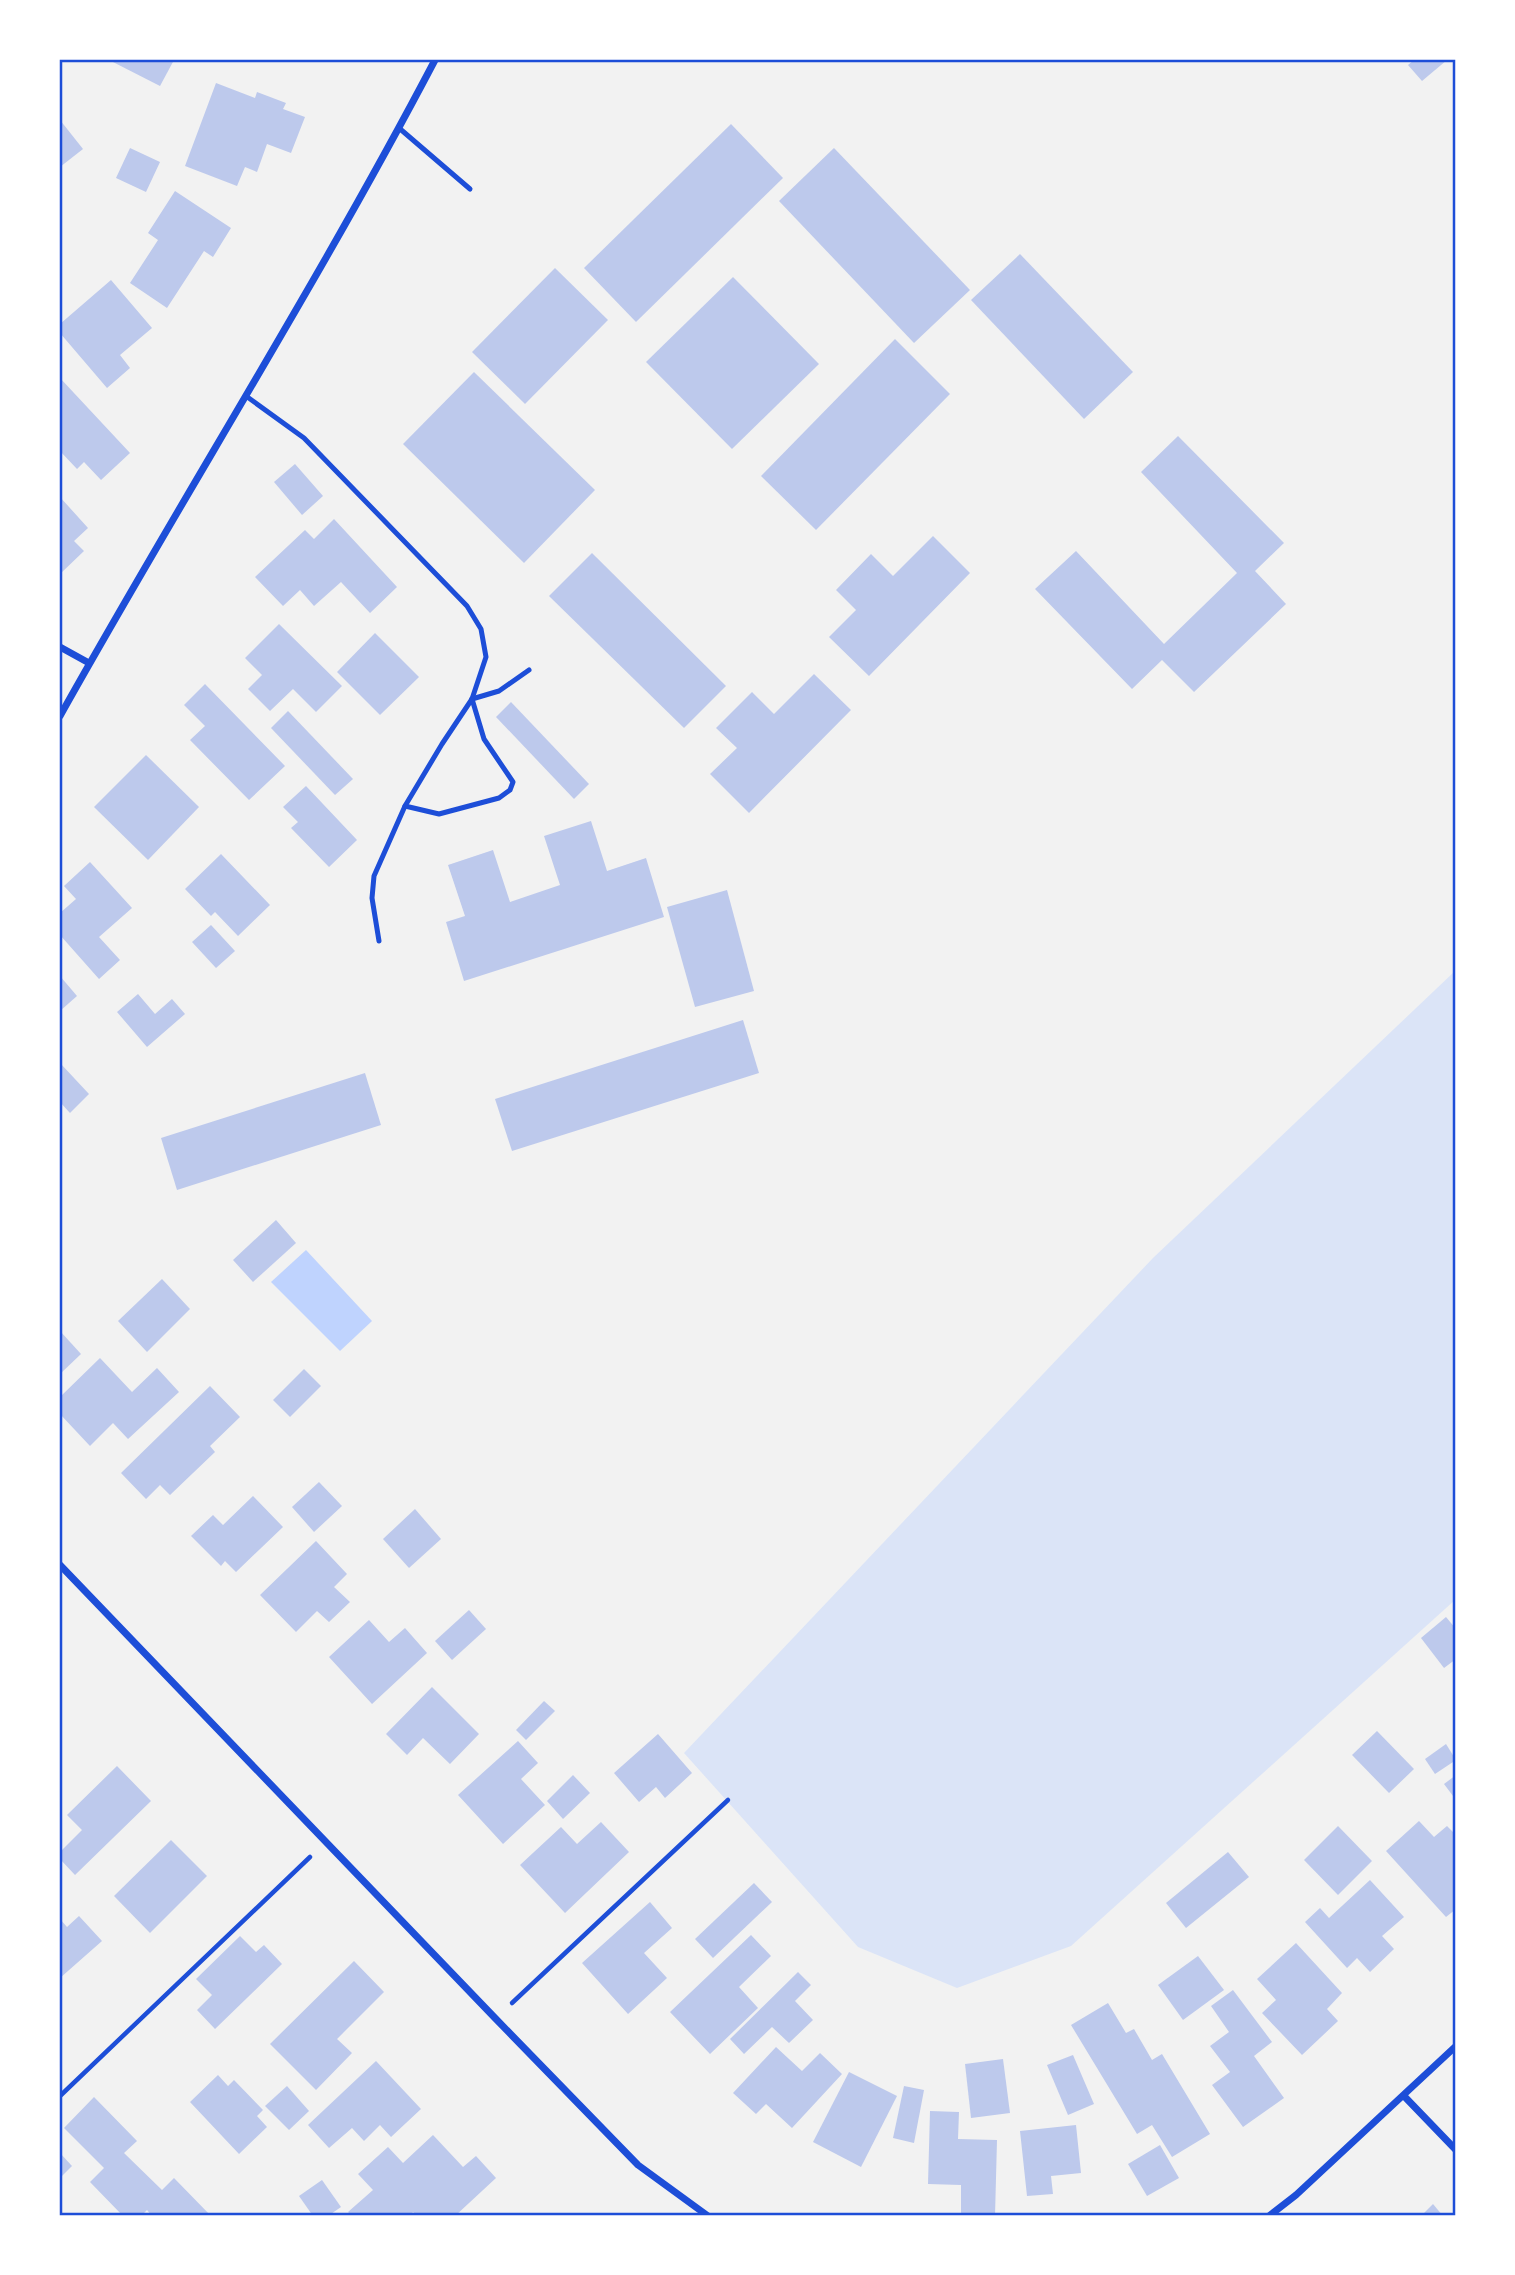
<svg xmlns="http://www.w3.org/2000/svg" width="1515" height="2275" viewBox="0 0 1515 2275" font-family="Poppins,sans-serif">
	<style>
		.green { fill: #dbe4f7 }
		.water { fill: #bfd3fe }
		.building { fill: #bdc9ec }
		.lines { fill: none; stroke-linecap: round; stroke-linejoin: round }
		.path { stroke: #1d4ed8; stroke-width: 4.5 }
		.service { stroke: #1d4ed8; stroke-width: 5 }
		.minor { stroke: #1d4ed8; stroke-width: 7 }
		.neatline { fill: none; stroke: #1d4ed8; stroke-width: 2.5 }
	</style>
	<rect width="100%" height="100%" fill="#f2f2f2"/>
	<path class="green" d="M1455,971V1600L1071,1946L957,1988L858,1947L684,1753L1153,1258Z"/>
	<path class="water" d="M306,1250L372,1321L340,1351L271,1282Z"/>
	<g class="building">
		<path d="M109,60H174L160,86Z"/>
		<path d="M1414,60H1447L1422,81L1408,65Z"/>
		<path d="M216,83L255,98L257,92L286,103L283,109L305,117L291,153L267,144L257,172L245,167L237,186L185,166Z"/>
		<path d="M60,120L83,149L60,167Z"/>
		<path d="M731,124L783,178L636,322L584,268Z"/>
		<path d="M130,148L160,162L146,192L116,178Z"/>
		<path d="M834,148L970,290L914,343L779,201Z"/>
		<path d="M175,191L231,228L213,257L204,251L167,308L130,283L158,240L148,233Z"/>
		<path d="M1020,254L1133,372L1084,419L971,300Z"/>
		<path d="M555,268L608,320L525,404L472,352Z"/>
		<path d="M733,277L819,364L732,449L646,362Z"/>
		<path d="M111,280L152,328L120,355L130,368L107,388L60,333V324Z"/>
		<path d="M895,339L950,394L816,530L761,476Z"/>
		<path d="M474,372L595,490L524,563L403,444Z"/>
		<path d="M60,378L130,453L101,480L84,462L77,469L60,451Z"/>
		<path d="M1178,436L1284,543L1255,571L1286,604L1194,692L1162,660L1132,689L1035,589L1076,551L1164,644L1237,573L1141,472Z"/>
		<path d="M295,464L323,496L302,515L274,482Z"/>
		<path d="M60,497L88,528L74,541L84,551L60,574Z"/>
		<path d="M334,519L397,587L370,613L341,582L314,606L300,590L283,606L255,577L305,530L314,539Z"/>
		<path d="M933,536L970,573L869,676L829,637L856,610L836,590L871,554L893,576Z"/>
		<path d="M592,553L726,686L684,728L549,596Z"/>
		<path d="M279,624L342,686L316,712L293,689L270,711L248,689L262,675L245,658Z"/>
		<path d="M375,633L419,677L380,715L337,672Z"/>
		<path d="M814,674L851,710L749,813L710,774L737,748L716,728L752,692L774,714Z"/>
		<path d="M205,684L285,766L249,800L190,740L205,726L184,705Z"/>
		<path d="M511,702L589,784L574,799L496,717Z"/>
		<path d="M288,711L353,779L335,795L271,728Z"/>
		<path d="M146,755L199,807L148,860L94,807Z"/>
		<path d="M306,786L357,840L329,867L291,828L298,822L283,807Z"/>
		<path d="M591,821L607,871L646,858L664,917L464,981L446,922L465,916L448,865L493,850L510,902L560,885L544,836Z"/>
		<path d="M221,854L270,905L238,936L215,912L211,916L185,889Z"/>
		<path d="M90,862L132,908L99,937L120,960L99,979L60,935V913L76,899L64,886Z"/>
		<path d="M727,890L754,991L695,1007L667,907Z"/>
		<path d="M211,925L235,951L216,968L192,942Z"/>
		<path d="M60,976L77,996L60,1011Z"/>
		<path d="M138,994L155,1014L172,999L185,1014L147,1047L117,1012Z"/>
		<path d="M743,1020L759,1073L512,1151L495,1099Z"/>
		<path d="M60,1063L89,1094L70,1113L60,1102Z"/>
		<path d="M365,1073L381,1125L177,1190L161,1138Z"/>
		<path d="M276,1220L296,1243L253,1282L233,1260Z"/>
		<path d="M162,1279L190,1309L147,1352L118,1321Z"/>
		<path d="M60,1331L81,1354L60,1374Z"/>
		<path d="M100,1358L132,1392L157,1368L179,1392L128,1439L113,1423L90,1446L60,1414V1397Z"/>
		<path d="M304,1369L321,1386L290,1417L273,1400Z"/>
		<path d="M210,1386L240,1417L210,1446L215,1452L170,1495L160,1485L146,1499L121,1473Z"/>
		<path d="M319,1482L342,1506L314,1532L292,1507Z"/>
		<path d="M253,1496L283,1527L236,1572L225,1561L221,1566L191,1536L213,1515L223,1525Z"/>
		<path d="M415,1509L441,1539L409,1568L383,1539Z"/>
		<path d="M316,1541L347,1574L334,1587L350,1602L329,1622L317,1611L296,1632L260,1595Z"/>
		<path d="M469,1610L486,1629L452,1660L435,1641Z"/>
		<path d="M1446,1617L1456,1629V1659L1444,1668L1421,1638Z"/>
		<path d="M369,1620L389,1642L405,1628L427,1653L372,1704L329,1657Z"/>
		<path d="M432,1687L479,1734L450,1764L423,1738L407,1755L386,1734Z"/>
		<path d="M544,1701L555,1711L526,1740L516,1730Z"/>
		<path d="M1377,1731L1414,1769L1389,1793L1352,1755Z"/>
		<path d="M658,1734L692,1773L665,1798L656,1787L639,1802L614,1773Z"/>
		<path d="M518,1741L538,1763L521,1779L545,1805L503,1844L458,1795Z"/>
		<path d="M1446,1744L1456,1760L1435,1774L1425,1759Z"/>
		<path d="M117,1766L151,1801L75,1875L60,1859V1852L82,1830L67,1815Z"/>
		<path d="M573,1775L590,1793L563,1819L547,1801Z"/>
		<path d="M1456,1775V1800L1444,1784Z"/>
		<path d="M1419,1821L1434,1837L1447,1826L1456,1835V1909L1446,1917L1386,1851Z"/>
		<path d="M601,1822L629,1852L565,1913L520,1865L561,1827L577,1844Z"/>
		<path d="M1338,1826L1372,1861L1338,1895L1304,1860Z"/>
		<path d="M171,1840L207,1876L150,1933L114,1896Z"/>
		<path d="M1228,1852L1249,1877L1186,1928L1166,1903Z"/>
		<path d="M1370,1880L1404,1917L1382,1936L1394,1949L1370,1972L1357,1958L1347,1968L1305,1922L1320,1908L1329,1918Z"/>
		<path d="M754,1883L772,1902L713,1958L695,1939Z"/>
		<path d="M650,1902L672,1928L644,1953L667,1978L628,2014L582,1963Z"/>
		<path d="M79,1916L102,1941L60,1978V1919L67,1927Z"/>
		<path d="M751,1935L771,1956L739,1987L758,2008L710,2054L670,2012Z"/>
		<path d="M240,1936L256,1952L264,1945L282,1964L215,2029L197,2010L212,1995L196,1979Z"/>
		<path d="M1296,1943L1342,1993L1327,2009L1338,2021L1302,2055L1262,2013L1276,2000L1257,1979Z"/>
		<path d="M1198,1956L1224,1990L1183,2020L1158,1985Z"/>
		<path d="M354,1961L384,1992L337,2039L352,2053L316,2090L270,2044Z"/>
		<path d="M798,1972L811,1985L795,2001L813,2020L789,2043L772,2027L744,2054L730,2039Z"/>
		<path d="M1233,1990L1272,2042L1254,2056L1284,2098L1243,2127L1212,2085L1230,2072L1210,2046L1229,2032L1211,2006Z"/>
		<path d="M1108,2003L1126,2033L1134,2029L1152,2060L1162,2054L1210,2134L1172,2157L1152,2125L1137,2134L1071,2025Z"/>
		<path d="M776,2047L802,2071L820,2053L842,2074L792,2128L766,2104L756,2114L733,2093Z"/>
		<path d="M1073,2055L1094,2104L1068,2115L1047,2065Z"/>
		<path d="M1003,2059L1010,2113L971,2118L965,2064Z"/>
		<path d="M376,2061L421,2109L391,2137L380,2125L364,2141L352,2128L329,2148L308,2125Z"/>
		<path d="M849,2072L897,2096L861,2167L813,2142Z"/>
		<path d="M218,2075L228,2086L234,2080L263,2110L257,2116L267,2127L239,2154L190,2102Z"/>
		<path d="M287,2086L309,2111L289,2130L265,2106Z"/>
		<path d="M904,2086L924,2090L914,2143L893,2138Z"/>
		<path d="M94,2097L137,2141L124,2153L162,2190L174,2178L211,2216H152L147,2210L141,2216H123L90,2182L104,2168L64,2128Z"/>
		<path d="M930,2111L959,2112L958,2139L997,2140L995,2216H961V2185L928,2184Z"/>
		<path d="M1076,2125L1081,2173L1051,2176L1053,2194L1027,2196L1020,2131Z"/>
		<path d="M433,2135L463,2167L476,2156L496,2178L455,2216H417L413,2212L410,2216H352L348,2212L373,2190L358,2174L388,2147L403,2163Z"/>
		<path d="M1160,2145L1179,2178L1147,2196L1128,2164Z"/>
		<path d="M60,2153L72,2166L60,2178Z"/>
		<path d="M322,2180L341,2207L328,2216H313L299,2196Z"/>
		<path d="M1433,2204L1443,2216H1421Z"/>
	</g>
	<g class="lines">
		<g class="path">
			<path d="M512,2003L728,1800"/>
			<path d="M60,2096L310,1857"/>
		</g>
		<g class="service">
			<path d="M399,128L470,189"/>
			<path d="M246,396L304,438L467,606L481,629L486,657L472,699L442,744L405,806L374,876L372,898L379,941"/>
			<path d="M472,699L499,691L529,670"/>
			<path d="M405,806L439,814L499,798L510,790L513,782L484,739L472,699"/>
		</g>
		<g class="minor">
			<path d="M60,647L89,663"/>
			<path d="M60,716C183,496 318,283 435,60"/>
			<path d="M60,1565L495,2018L638,2165L708,2216"/>
			<path d="M1404,2096L1456,2150"/>
			<path d="M1269,2216L1296,2195L1456,2046"/>
		</g>
	</g>
	<rect width="1515" height="2275" fill="none" stroke="#ffffff" stroke-width="122"/>
	<rect x="61" y="61" width="1393" height="2153" class="neatline"/>
</svg>
